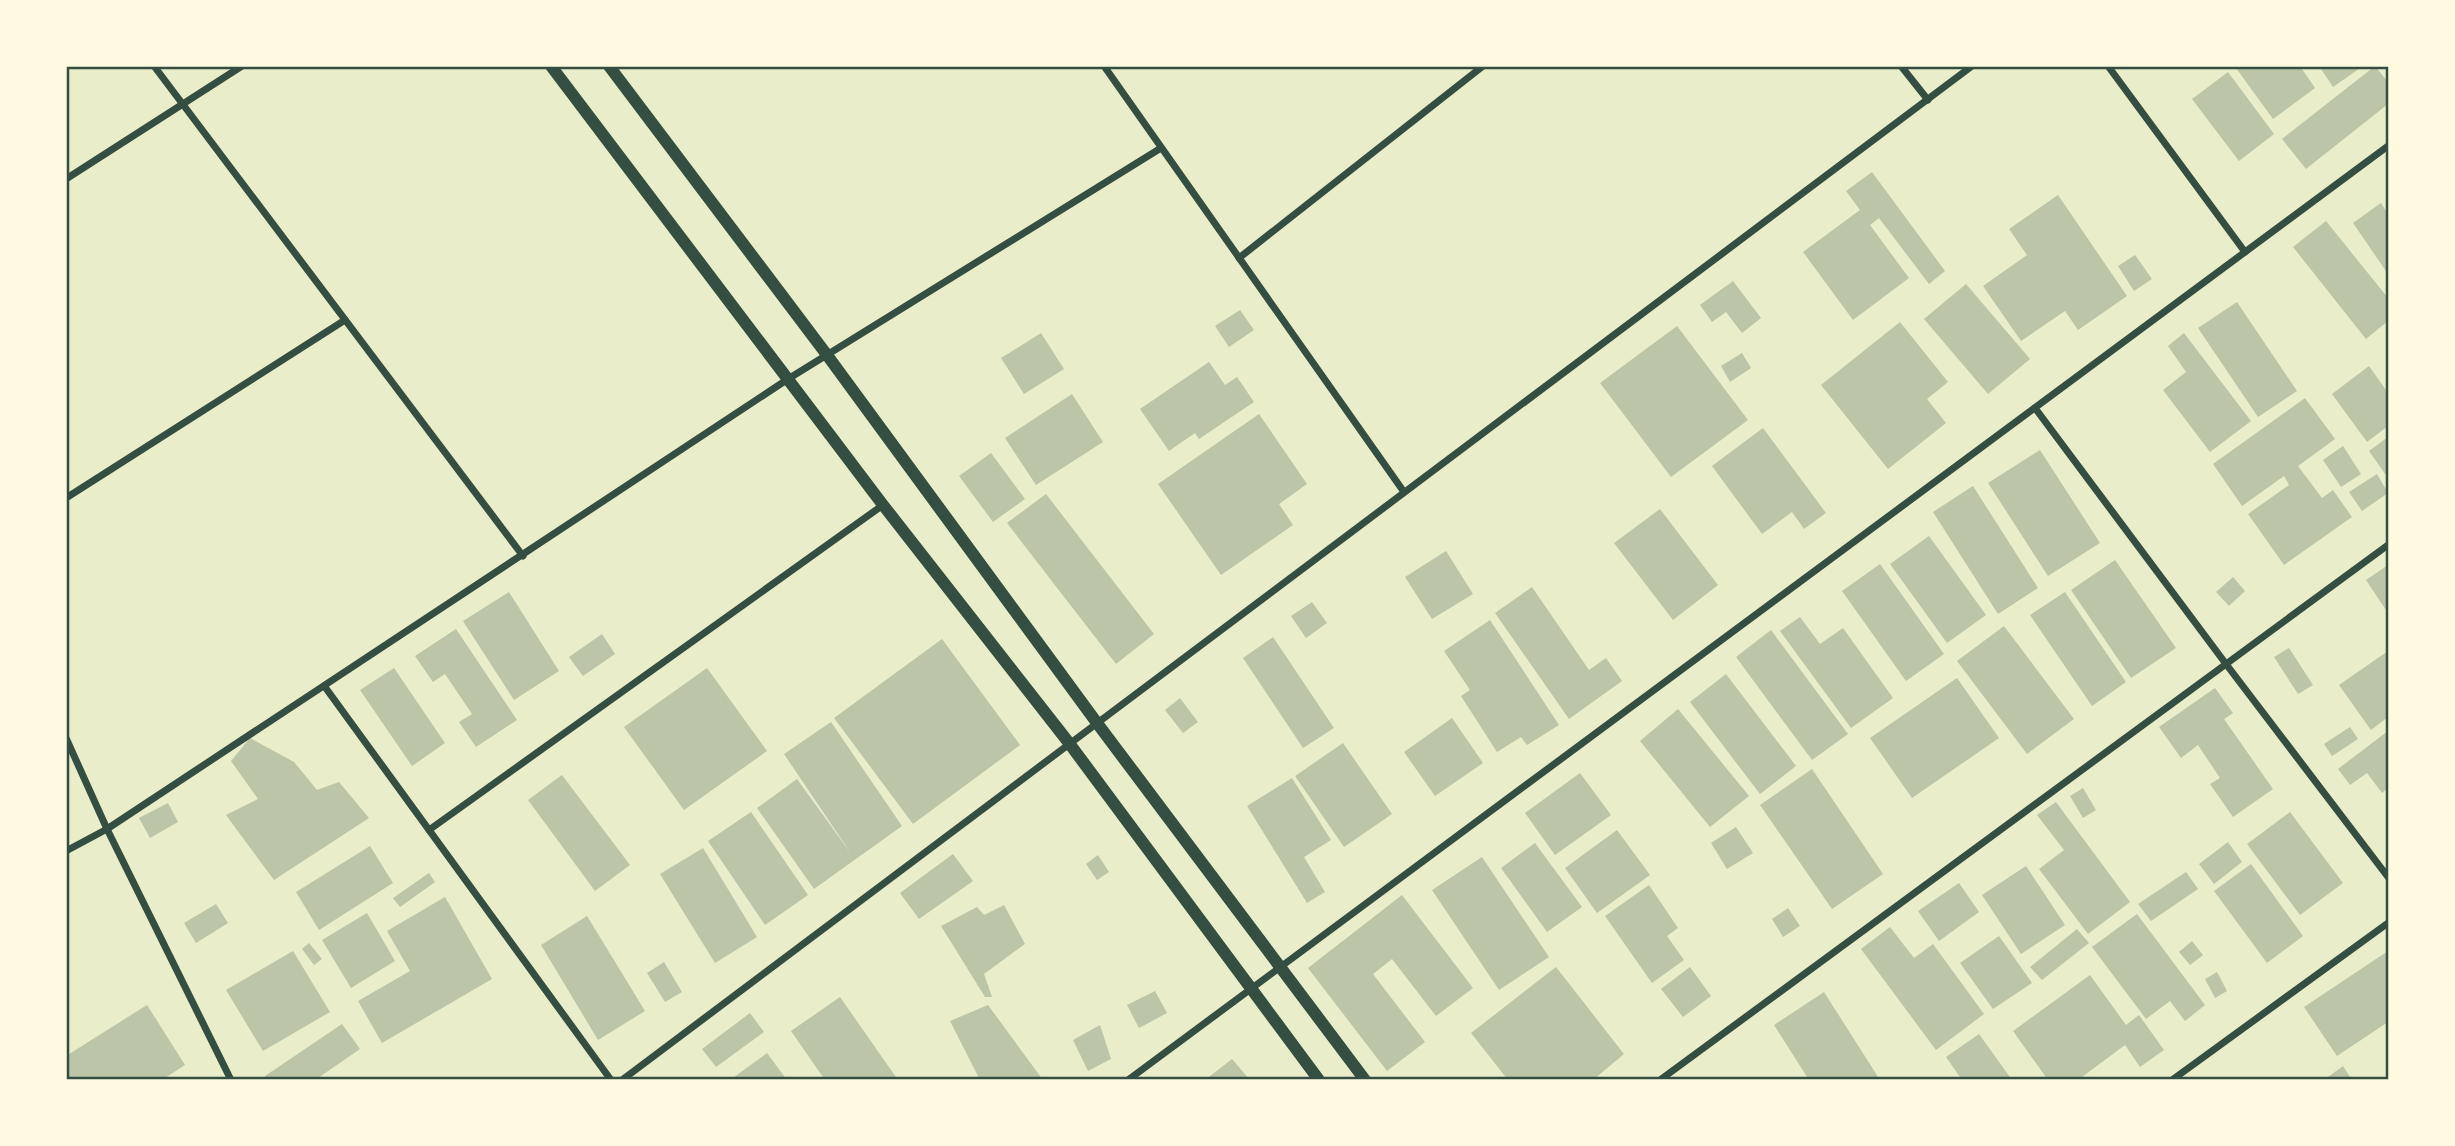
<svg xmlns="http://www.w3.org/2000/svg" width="2455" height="1146" viewBox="0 0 2455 1146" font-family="Mulish,sans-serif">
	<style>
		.building { fill: #bcc5a7 }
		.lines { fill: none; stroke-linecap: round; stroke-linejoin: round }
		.minor { stroke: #344e41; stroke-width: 7 }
		.tertiary { stroke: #344e41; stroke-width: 12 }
		.neatline { fill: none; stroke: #344e41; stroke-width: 2.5 }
	</style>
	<rect width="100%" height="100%" fill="#e9edc9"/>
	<g class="building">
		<path d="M2238,66H2300L2315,88L2273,119L2236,68Z"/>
		<path d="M2319,66H2363L2333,87Z"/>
		<path d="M2375,66L2388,82V104L2306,169L2282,139Z"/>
		<path d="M2228,72L2274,134L2239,161L2192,99Z"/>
		<path d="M1872,172L1945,271L1929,284L1879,218L1870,225L1909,278L1853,320L1803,252L1860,210L1846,191Z"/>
		<path d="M2058,195L2127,296L2078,330L2065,311L2021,341L1983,286L2027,255L2009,229Z"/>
		<path d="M2381,203L2388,214V274L2353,223Z"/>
		<path d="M2326,221L2388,298V321L2366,339L2293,247Z"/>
		<path d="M2135,255L2152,279L2134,291L2118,266Z"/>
		<path d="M1733,281L1761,318L1742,333L1726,312L1712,322L1700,305Z"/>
		<path d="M1966,284L2030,359L1988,394L1924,319Z"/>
		<path d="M2237,302L2297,391L2258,417L2198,328Z"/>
		<path d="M1240,310L1254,330L1229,347L1215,326Z"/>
		<path d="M1900,322L1948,382L1927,399L1946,423L1888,469L1821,385Z"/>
		<path d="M1677,326L1748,420L1671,477L1600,383Z"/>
		<path d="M1041,333L1064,369L1024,394L1001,358Z"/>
		<path d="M2184,333L2251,421L2210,452L2163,390L2186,372L2168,346Z"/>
		<path d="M1742,353L1751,368L1730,382L1721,366Z"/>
		<path d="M1209,362L1225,385L1237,377L1254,402L1199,439L1195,433L1169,451L1140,409Z"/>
		<path d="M2369,366L2388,393V426L2367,442L2332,394Z"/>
		<path d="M1072,394L1103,442L1036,485L1005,438Z"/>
		<path d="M2305,398L2335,439L2298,466L2322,498L2333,490L2352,517L2284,565L2248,514L2289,485L2284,476L2242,506L2213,464Z"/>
		<path d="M1259,414L1307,484L1279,504L1293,525L1221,575L1158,484Z"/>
		<path d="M1763,428L1826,513L1804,529L1792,512L1762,534L1712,466Z"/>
		<path d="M2388,437V478L2369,451Z"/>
		<path d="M2343,446L2361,474L2341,487L2323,460Z"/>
		<path d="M2040,450L2100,543L2048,576L1988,483Z"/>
		<path d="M991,453L1025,499L993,522L959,476Z"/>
		<path d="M2377,474L2388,493L2362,511L2349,492Z"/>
		<path d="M1973,486L2038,588L1998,614L1933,512Z"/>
		<path d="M1046,494L1154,634L1116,664L1007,523Z"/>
		<path d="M1660,509L1718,585L1673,620L1614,543Z"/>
		<path d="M1929,536L1986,615L1947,643L1890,564Z"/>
		<path d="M1446,551L1473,594L1432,619L1405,577Z"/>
		<path d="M2115,560L2176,648L2131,678L2071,590Z"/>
		<path d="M1880,564L1944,654L1906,681L1842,591Z"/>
		<path d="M2388,565V613L2366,580Z"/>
		<path d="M2233,577L2245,591L2229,606L2216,592Z"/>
		<path d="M1532,587L1589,670L1606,658L1622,681L1569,719L1495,613Z"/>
		<path d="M509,592L559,671L514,700L463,621Z"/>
		<path d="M2065,592L2126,682L2092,706L2030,615Z"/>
		<path d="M1312,602L1327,623L1306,638L1291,616Z"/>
		<path d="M1800,617L1820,644L1843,628L1893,698L1851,728L1780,631Z"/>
		<path d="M1490,620L1559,725L1527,745L1521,737L1497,752L1461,696L1470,690L1444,651Z"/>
		<path d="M2004,626L2074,719L2027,754L1957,661Z"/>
		<path d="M456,629L517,720L476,747L459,722L472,714L445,674L433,682L415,656Z"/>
		<path d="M1771,630L1848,734L1812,760L1736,657Z"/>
		<path d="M602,634L615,654L583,676L569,657Z"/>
		<path d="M1273,637L1334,728L1303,748L1243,658Z"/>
		<path d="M942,639L1020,745L913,824L834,718Z"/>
		<path d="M2289,648L2313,685L2298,694L2274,657Z"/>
		<path d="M2388,651V717L2371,730L2339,685Z"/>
		<path d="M394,668L445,743L412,766L360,690Z"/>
		<path d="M707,668L767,751L684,810L624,727Z"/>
		<path d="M1726,674L1796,766L1760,794L1690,702Z"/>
		<path d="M1957,678L1999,738L1912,798L1870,738Z"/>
		<path d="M2215,688L2233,713L2224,719L2273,789L2233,817L2210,784L2220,778L2198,745L2181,758L2159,727Z"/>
		<path d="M1180,698L1198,722L1183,733L1165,710Z"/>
		<path d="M1678,709L1749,796L1710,827L1640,741Z"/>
		<path d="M1452,718L1483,763L1435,796L1404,752Z"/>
		<path d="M831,722L902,826L814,889L757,808L797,779L852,855L784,754Z"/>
		<path d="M2350,727L2358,739L2332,756L2324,744Z"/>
		<path d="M2388,731L2387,757L2388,788L2382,793L2367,773L2350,785L2338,769Z"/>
		<path d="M250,738L294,762L317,790L339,782L369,818L274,880L226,815L258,799L231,761Z"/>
		<path d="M1343,743L1392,814L1344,847L1295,776Z"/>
		<path d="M1812,769L1883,874L1832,909L1760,805Z"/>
		<path d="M1580,773L1611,815L1555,855L1525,813Z"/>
		<path d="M562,775L630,865L595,891L528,800Z"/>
		<path d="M1292,778L1331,840L1304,857L1325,892L1307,903L1247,806Z"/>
		<path d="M2083,788L2096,810L2083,818L2070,796Z"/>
		<path d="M2056,802L2130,902L2088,934L2039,869L2064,850L2037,815Z"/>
		<path d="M168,803L178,822L150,838L139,818Z"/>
		<path d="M751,812L808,895L765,925L708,841Z"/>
		<path d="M2290,812L2343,883L2300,915L2247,844Z"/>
		<path d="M1736,827L1753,853L1727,869L1711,843Z"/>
		<path d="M1617,830L1650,875L1597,913L1565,868Z"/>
		<path d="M2228,842L2242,862L2214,884L2199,864Z"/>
		<path d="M1535,843L1582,907L1547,932L1501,868Z"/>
		<path d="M370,846L393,883L319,930L296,892Z"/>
		<path d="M703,848L757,937L715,963L660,874Z"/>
		<path d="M953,854L973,881L919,919L900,893Z"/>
		<path d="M1098,855L1109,872L1097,880L1086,864Z"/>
		<path d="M1482,857L1549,957L1499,990L1432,890Z"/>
		<path d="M2251,864L2303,936L2267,963L2214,891Z"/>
		<path d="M2026,866L2065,925L2021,954L1982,895Z"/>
		<path d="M2186,872L2198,889L2151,921L2138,904Z"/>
		<path d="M429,873L435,882L400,907L393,898Z"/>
		<path d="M1959,883L1979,912L1939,941L1918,911Z"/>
		<path d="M1649,885L1678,928L1667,936L1684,960L1652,983L1605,916Z"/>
		<path d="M1402,895L1473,988L1436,1016L1392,959L1373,974L1425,1042L1387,1071L1308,968Z"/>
		<path d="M445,897L492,979L382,1043L358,1001L410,971L387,931Z"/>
		<path d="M216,904L228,923L196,943L184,923Z"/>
		<path d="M1004,905L1025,944L984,974L992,997H985L941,926L977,907L984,915Z"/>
		<path d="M1788,908L1800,926L1783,937L1772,919Z"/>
		<path d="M367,913L395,961L351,988L322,940Z"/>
		<path d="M2137,914L2205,1005L2185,1021L2170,1001L2146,1019L2092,947Z"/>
		<path d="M587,916L645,1011L598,1040L541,945Z"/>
		<path d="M1890,927L1914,958L1933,944L1984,1014L1936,1050L1861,949Z"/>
		<path d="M2077,929L2089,943L2042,980L2030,967Z"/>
		<path d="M1999,936L2032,983L1993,1009L1960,963Z"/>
		<path d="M2192,941L2203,955L2190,965L2179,952Z"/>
		<path d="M309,943L322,959L314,965L302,949Z"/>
		<path d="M293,951L330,1012L263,1051L226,990Z"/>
		<path d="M2388,951V1022L2337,1056L2304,1007Z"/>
		<path d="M664,962L682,992L665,1002L647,973Z"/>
		<path d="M1556,967L1624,1054L1593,1080H1508L1471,1033Z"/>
		<path d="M1690,967L1711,996L1683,1017L1661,989Z"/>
		<path d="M2217,972L2227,991L2215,998L2205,979Z"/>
		<path d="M2090,975L2126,1025L2139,1015L2164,1050L2140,1067L2125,1045L2078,1080H2048L2013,1031Z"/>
		<path d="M1155,991L1167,1013L1139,1028L1127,1005Z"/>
		<path d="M1824,992L1880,1080H1809L1774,1025Z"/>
		<path d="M840,997L898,1080H825L791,1031Z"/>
		<path d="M147,1005L185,1065L162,1080H66V1056Z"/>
		<path d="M988,1005L1043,1080H980L950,1021Z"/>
		<path d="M750,1013L764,1032L716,1067L702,1049Z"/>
		<path d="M342,1024L360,1049L315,1080H267L265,1076Z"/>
		<path d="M1100,1025L1111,1059L1088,1071L1073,1040Z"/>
		<path d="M1979,1034L2012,1080H1962L1946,1057Z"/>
		<path d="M767,1053L787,1080H730Z"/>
		<path d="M1232,1059L1250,1080H1205Z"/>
		<path d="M2343,1066L2352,1080H2324Z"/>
	</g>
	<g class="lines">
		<g class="minor">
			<path d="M154,66L523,556"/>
			<path d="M1104,66L1404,492"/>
			<path d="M1901,66L1928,100"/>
			<path d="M2108,66L2245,252"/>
			<path d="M66,179L242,66"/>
			<path d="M1239,258L1483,66"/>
			<path d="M2035,408L2226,664L2388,877"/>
			<path d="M66,498L345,320"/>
			<path d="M325,687L611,1080"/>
			<path d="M66,738L107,829L231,1080"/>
			<path d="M429,830L883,505"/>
			<path d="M66,851L107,829L788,379L1161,148"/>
			<path d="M622,1080L1972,66"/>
			<path d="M1128,1080L2388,146"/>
			<path d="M1660,1080L2388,545"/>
			<path d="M2172,1080L2388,923"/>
		</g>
		<g class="tertiary">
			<path d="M551,66L883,505L1069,743L1319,1080"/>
			<path d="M609,66L827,355L1097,723L1365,1080"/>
		</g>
	</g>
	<rect width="2455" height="1146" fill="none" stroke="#fefae0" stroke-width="136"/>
	<rect x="68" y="68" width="2319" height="1010" class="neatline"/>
</svg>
